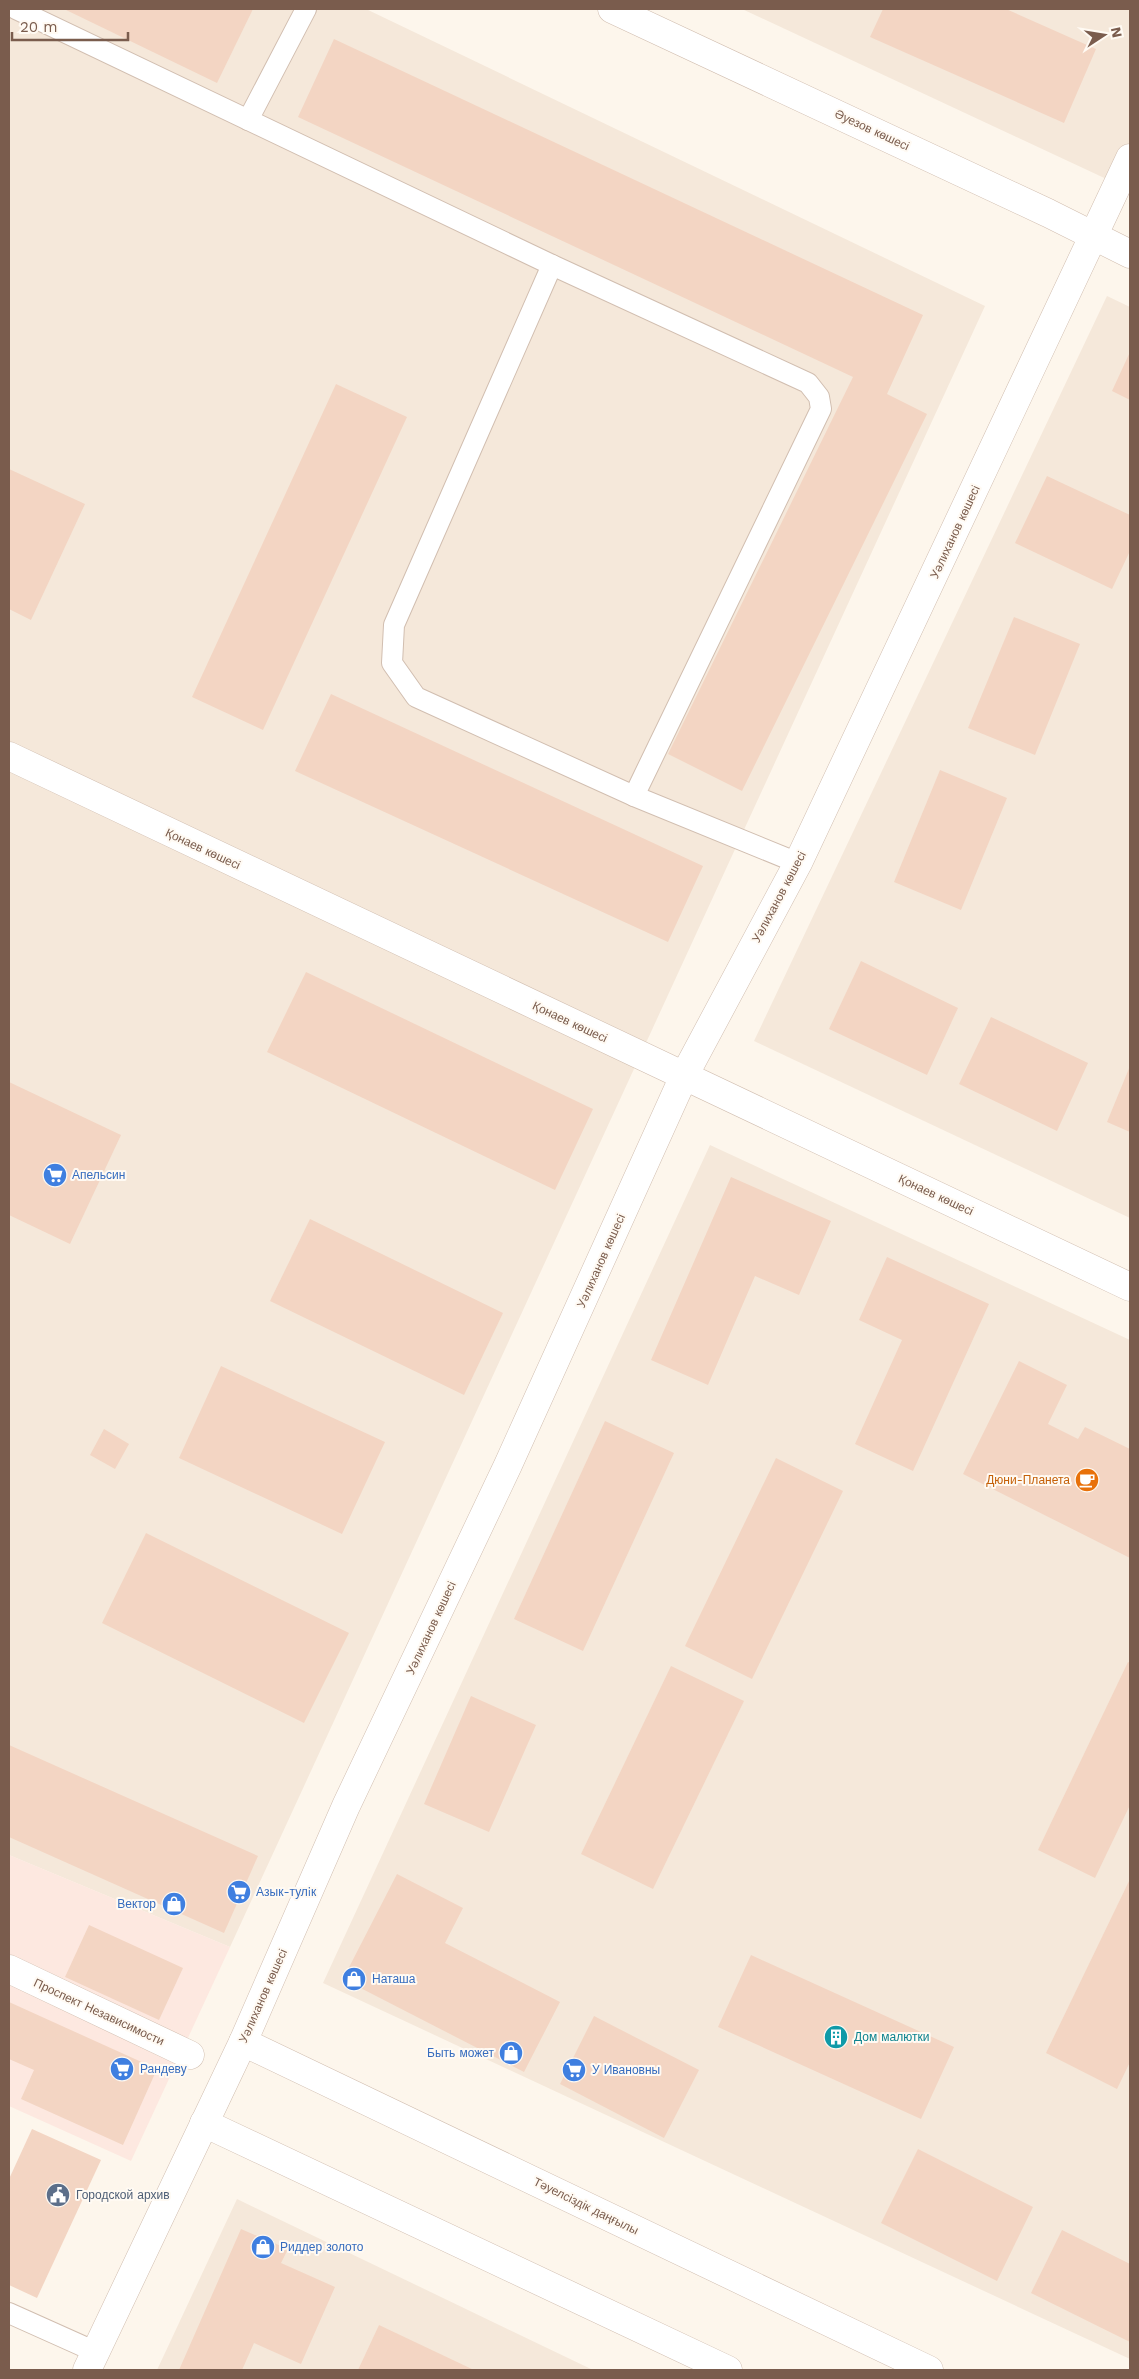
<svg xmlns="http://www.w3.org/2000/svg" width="1139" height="2379" viewBox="0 0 1139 2379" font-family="'Work Sans',sans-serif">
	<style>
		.residential { fill: #f5e8da }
		.commercial { fill: #fde8e0 }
		.building { fill: #f3d5c3 }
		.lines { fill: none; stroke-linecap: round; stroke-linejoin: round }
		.service-casing { stroke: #d1beb0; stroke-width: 22 }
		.pedestrian-casing { stroke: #d1beb0; stroke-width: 29 }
		.minor-casing { stroke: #d1beb0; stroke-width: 29 }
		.tertiary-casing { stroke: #d1beb0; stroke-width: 29 }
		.service { stroke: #fff; stroke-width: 20 }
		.pedestrian { stroke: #fff; stroke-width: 28 }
		.minor { stroke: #fff; stroke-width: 28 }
		.tertiary { stroke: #fff; stroke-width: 28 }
		.labels { text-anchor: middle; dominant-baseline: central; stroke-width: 4; stroke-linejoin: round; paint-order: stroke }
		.street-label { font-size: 12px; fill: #7a5c4d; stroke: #fffaf3 }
		.shop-label { font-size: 12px; fill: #366cbe; stroke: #fffaf3; text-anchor: start }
		.food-label { font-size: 12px; fill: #c56008; stroke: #fffaf3; text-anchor: end }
		.culture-label { font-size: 12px; fill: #0d838f; stroke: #fffaf3; text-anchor: start }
		.service-label { font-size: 12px; fill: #4e5e75; stroke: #fffaf3; text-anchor: start }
	</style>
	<rect width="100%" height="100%" fill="#fdf6ec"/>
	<g class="residential">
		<path d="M9,9H366L985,306L230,1947L9,1855Z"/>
		<path d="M742,9H1130V190Z"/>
		<path d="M1107,296L1130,307V1218L754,1041Z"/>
		<path d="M710,1145L1130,1340V2359L323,1983Z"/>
		<path d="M237,2199L593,2370H157Z"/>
	</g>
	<path class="commercial" d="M9,1855L230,1947L131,2161L9,2106Z"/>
	<g class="building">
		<path d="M64,9H253L217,83Z"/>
		<path d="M883,9H1006L1096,49L1064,123L870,37Z"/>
		<path d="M334,39L923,315L887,394L927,414L742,791L668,754L853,377L298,117Z"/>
		<path d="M1130,352V400L1112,391Z"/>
		<path d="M336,384L407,417L263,730L192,697Z"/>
		<path d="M9,469L85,504L31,620L9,609Z"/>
		<path d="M1047,476L1130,515V551L1112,589L1015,543Z"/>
		<path d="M1014,617L1080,644L1035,755L968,728Z"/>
		<path d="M331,694L703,866L668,942L295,771Z"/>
		<path d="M940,770L1007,798L961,910L894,882Z"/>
		<path d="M861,961L958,1008L927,1075L829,1029Z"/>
		<path d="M306,972L593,1109L555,1190L267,1052Z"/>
		<path d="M991,1017L1088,1063L1057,1131L959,1084Z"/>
		<path d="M1130,1066V1132L1107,1122Z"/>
		<path d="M9,1082L121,1135L70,1244L9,1215Z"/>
		<path d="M731,1177L831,1221L799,1295L755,1276L708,1385L651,1360Z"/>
		<path d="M310,1219L503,1313L464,1395L270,1301Z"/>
		<path d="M887,1257L989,1304L913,1471L855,1444L902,1340L859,1320Z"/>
		<path d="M1019,1361L1067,1385L1048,1424L1078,1439L1085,1427L1130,1449V1558L963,1474Z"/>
		<path d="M221,1366L385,1442L342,1534L179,1458Z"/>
		<path d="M605,1421L674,1453L583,1651L514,1619Z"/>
		<path d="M104,1429L129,1444L115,1469L90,1455Z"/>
		<path d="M776,1458L843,1491L752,1679L685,1646Z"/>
		<path d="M146,1533L349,1633L304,1723L102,1623Z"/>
		<path d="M1128,1662L1130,1663V1805L1095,1878L1038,1850Z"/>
		<path d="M671,1666L744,1701L653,1889L581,1854Z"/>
		<path d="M471,1696L536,1725L489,1832L424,1804Z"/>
		<path d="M9,1745L258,1856L224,1933L9,1837Z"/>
		<path d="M397,1874L463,1908L445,1943L560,2002L524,2072L343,1979Z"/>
		<path d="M1130,1879V2062L1117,2089L1046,2053Z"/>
		<path d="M89,1925L183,1968L159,2020L65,1977Z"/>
		<path d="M751,1955L954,2047L921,2119L718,2027Z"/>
		<path d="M9,2002L157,2069L123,2145L21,2099L34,2070L9,2059Z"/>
		<path d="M594,2016L699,2070L664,2138L560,2084Z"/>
		<path d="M32,2129L101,2160L37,2298L9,2285V2179Z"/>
		<path d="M918,2149L1033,2207L997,2281L881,2223Z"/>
		<path d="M241,2229L288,2249L281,2263L335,2287L301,2364L254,2343L242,2370H179Z"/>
		<path d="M1062,2230L1130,2264V2342L1031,2293Z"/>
		<path d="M379,2325L474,2370H358Z"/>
	</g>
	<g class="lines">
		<g class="service-casing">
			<g id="service">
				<path d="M16,9L552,265L808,383L819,397L821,409L634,796"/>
				<path d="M248,120L306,9"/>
				<path d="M552,265L394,625L392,663L416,697L634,796L798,863"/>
				<path d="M9,2313L96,2352"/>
			</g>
		</g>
		<g class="pedestrian-casing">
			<path id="pedestrian" d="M9,1969L190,2055"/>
		</g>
		<g class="minor-casing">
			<g id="minor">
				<path d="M612,9L1048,213L1130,254"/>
				<path d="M9,756L1130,1287"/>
				<path d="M243,2042L346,1806L508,1465L684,1076L798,863L1130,158"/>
			</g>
		</g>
		<g class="tertiary-casing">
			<g id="tertiary">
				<path d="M204,2123L728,2370"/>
				<path d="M87,2370L243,2042L929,2370"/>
			</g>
		</g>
		<use href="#service" class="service"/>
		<use href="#pedestrian" class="pedestrian"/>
		<use href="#minor" class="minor"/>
		<use href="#tertiary" class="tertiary"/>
	</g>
	<defs>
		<g id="supermarket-disc" transform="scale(1.25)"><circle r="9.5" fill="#3f7fe0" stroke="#fffaf3"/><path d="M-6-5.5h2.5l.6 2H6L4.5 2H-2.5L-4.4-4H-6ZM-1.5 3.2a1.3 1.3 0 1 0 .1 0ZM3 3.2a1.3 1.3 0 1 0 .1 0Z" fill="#fff"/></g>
		<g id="cafe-disc" transform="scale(1.25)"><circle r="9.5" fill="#e8710a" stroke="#fffaf3"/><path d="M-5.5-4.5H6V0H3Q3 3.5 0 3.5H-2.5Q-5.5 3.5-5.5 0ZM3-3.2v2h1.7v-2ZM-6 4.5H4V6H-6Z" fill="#fff"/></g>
		<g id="shop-disc" transform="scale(1.25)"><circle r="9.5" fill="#3f7fe0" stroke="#fffaf3"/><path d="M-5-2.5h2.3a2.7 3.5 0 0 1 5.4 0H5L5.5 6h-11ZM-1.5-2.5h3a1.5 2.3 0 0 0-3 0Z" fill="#fff"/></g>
		<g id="building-disc" transform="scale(1.25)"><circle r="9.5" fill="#0f9aa8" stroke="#fffaf3"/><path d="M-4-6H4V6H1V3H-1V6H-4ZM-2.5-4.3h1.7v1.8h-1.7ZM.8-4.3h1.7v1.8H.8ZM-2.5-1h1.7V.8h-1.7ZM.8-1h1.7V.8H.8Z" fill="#fff"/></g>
		<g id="civic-disc" transform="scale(1.25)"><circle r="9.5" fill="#5c6f8a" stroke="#fffaf3"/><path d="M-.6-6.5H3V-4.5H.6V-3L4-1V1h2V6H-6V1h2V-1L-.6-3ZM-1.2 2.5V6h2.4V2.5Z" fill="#fff"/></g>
	</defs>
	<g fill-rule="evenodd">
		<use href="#supermarket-disc" x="55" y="1175"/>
		<use href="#cafe-disc" x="1087" y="1480"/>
		<use href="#supermarket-disc" x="239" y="1892"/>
		<use href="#shop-disc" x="174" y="1904"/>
		<use href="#shop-disc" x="354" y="1979"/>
		<use href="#building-disc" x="836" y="2037"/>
		<use href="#shop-disc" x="511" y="2053"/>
		<use href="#supermarket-disc" x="122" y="2069"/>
		<use href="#supermarket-disc" x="574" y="2070"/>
		<use href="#civic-disc" x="58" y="2195"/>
		<use href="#shop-disc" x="263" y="2247"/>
	</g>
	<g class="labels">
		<g class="street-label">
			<text transform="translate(872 130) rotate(25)">Әуезов көшесі</text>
			<text transform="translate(955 532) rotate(-65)">Уәлиханов көшесі</text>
			<text transform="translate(203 849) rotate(25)">Қонаев көшесі</text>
			<text transform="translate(779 897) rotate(-62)">Уәлиханов көшесі</text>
			<text transform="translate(570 1022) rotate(25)">Қонаев көшесі</text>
			<text transform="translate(936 1195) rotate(25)">Қонаев көшесі</text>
			<text transform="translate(601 1261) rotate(-66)">Уәлиханов көшесі</text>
			<text transform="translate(431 1628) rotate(-65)">Уәлиханов көшесі</text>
			<text transform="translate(263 1996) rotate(-66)">Уәлиханов көшесі</text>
			<text transform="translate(99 2012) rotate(25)">Проспект Независимости</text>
			<text transform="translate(586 2206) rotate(26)">Тәуелсіздік даңғылы</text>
		</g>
		<g class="shop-label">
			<text x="72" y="1175">Апельсин</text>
			<text x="256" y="1892">Азык-тулiк</text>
			<text x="156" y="1904" text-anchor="end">Вектор</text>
			<text x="372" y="1979">Наташа</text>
			<text x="494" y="2053" text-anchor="end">Быть может</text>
			<text x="140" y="2069">Рандеву</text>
			<text x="592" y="2070">У Ивановны</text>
			<text x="280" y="2247">Риддер золото</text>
		</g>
		<g class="food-label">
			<text x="1070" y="1480">Дюни-Планета</text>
		</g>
		<g class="culture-label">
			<text x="854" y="2037">Дом малютки</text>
		</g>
		<g class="service-label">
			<text x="76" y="2195">Городской архив</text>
		</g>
	</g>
	<rect width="1139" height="2379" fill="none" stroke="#7a5c4d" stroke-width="20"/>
	<g transform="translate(1104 35) rotate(78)" stroke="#fffaf3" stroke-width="4" paint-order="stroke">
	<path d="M0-4L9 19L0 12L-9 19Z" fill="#7a5c4d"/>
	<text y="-8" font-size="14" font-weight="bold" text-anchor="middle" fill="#7a5c4d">N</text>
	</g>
	<path d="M12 32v8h116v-8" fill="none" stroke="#7a5c4d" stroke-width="2.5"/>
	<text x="20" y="32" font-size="15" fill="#7a5c4d" stroke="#fffaf3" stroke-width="4" paint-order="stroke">20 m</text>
</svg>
